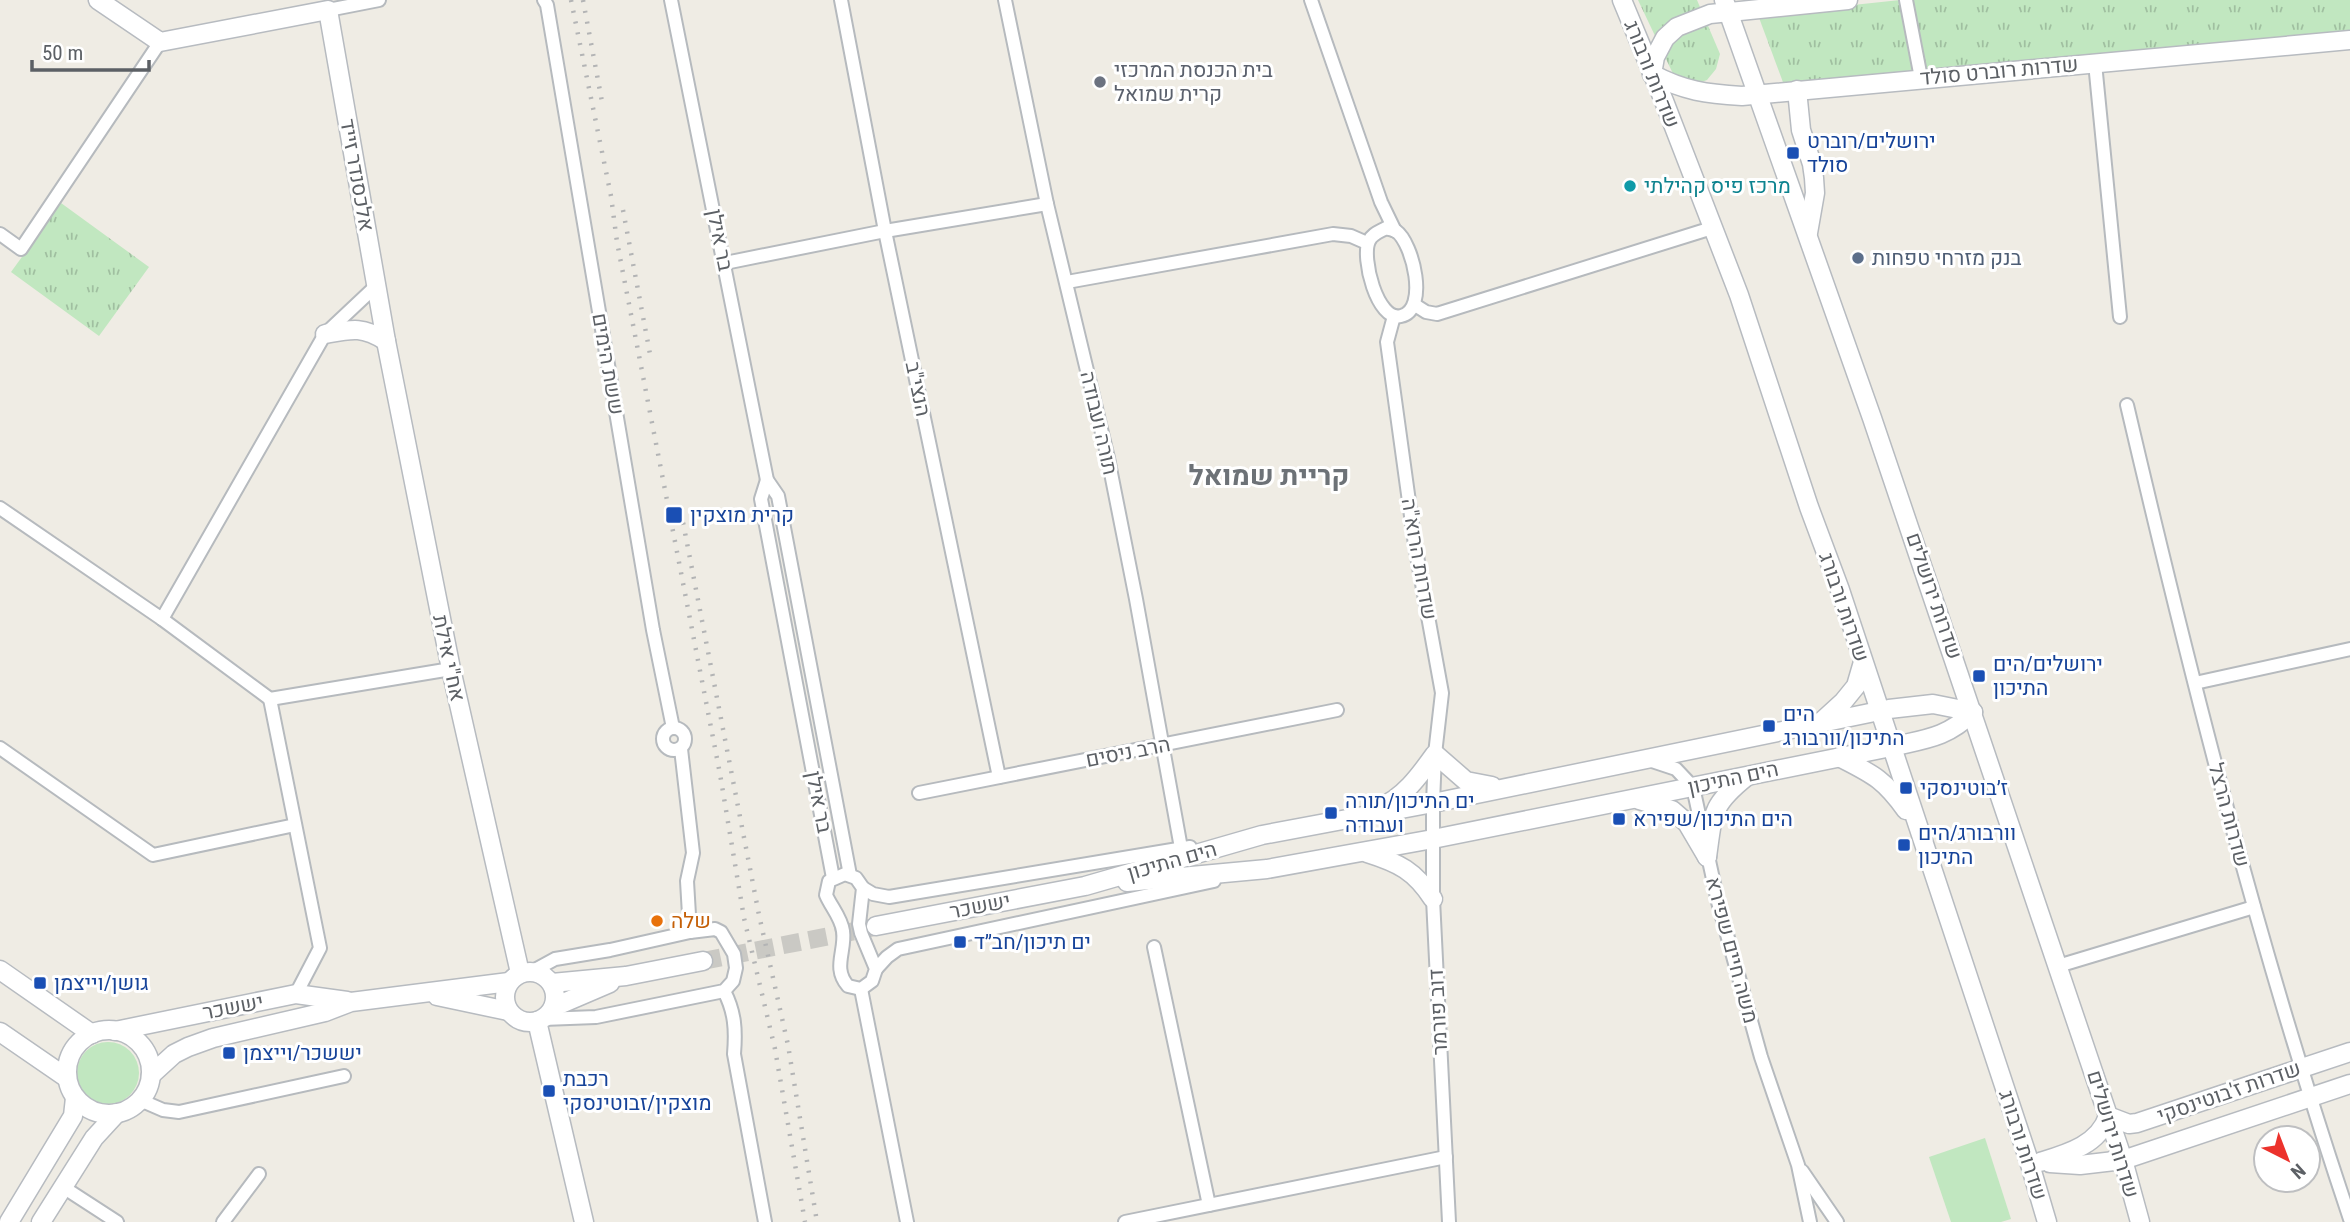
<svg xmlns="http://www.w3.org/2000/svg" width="2350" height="1222" viewBox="0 0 2350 1222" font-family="'Roboto Condensed',Heebo,sans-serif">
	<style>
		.grass { fill: #c1e7c0 }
		.park { fill: url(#park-tufts) }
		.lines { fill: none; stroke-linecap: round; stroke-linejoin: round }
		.secondary-tunnel { stroke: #cac9c4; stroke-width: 18; stroke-dasharray: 18 9; stroke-linecap: butt }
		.street-casing { stroke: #b6babe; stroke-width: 16 }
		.secondary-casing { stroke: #b7bbc0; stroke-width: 21 }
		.street { stroke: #fff; stroke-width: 12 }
		.secondary { stroke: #fff; stroke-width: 18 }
		.rail { stroke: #b3b4b5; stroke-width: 4.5; stroke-dasharray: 2 9; stroke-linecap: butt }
		.worship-dot { fill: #6b7280; stroke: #fff; stroke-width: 2.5 }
		.transit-dot { fill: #1a4fb4; stroke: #fff; stroke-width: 2.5 }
		.culture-dot { fill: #0f9aa8; stroke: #fff; stroke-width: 2.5 }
		.service-dot { fill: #5c6f8a; stroke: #fff; stroke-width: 2.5 }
		.food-dot { fill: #e8710a; stroke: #fff; stroke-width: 2.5 }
		.labels { text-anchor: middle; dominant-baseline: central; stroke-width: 6; stroke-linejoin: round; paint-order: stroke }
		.worship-label { font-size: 21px; fill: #5b616d; stroke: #fff; text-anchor: start }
		.street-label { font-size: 21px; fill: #5c6065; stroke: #fff }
		.transit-label { font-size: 21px; fill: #164399; stroke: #fff; text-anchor: start }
		.culture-label { font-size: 21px; fill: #0d838f; stroke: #fff; text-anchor: start }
		.service-label { font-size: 21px; fill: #4e5e75; stroke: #fff; text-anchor: start }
		.food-label { font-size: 21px; fill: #c56008; stroke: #fff; text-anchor: start }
		.district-label { font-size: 28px; font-weight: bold; fill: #6d7277; stroke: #fff }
	</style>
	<defs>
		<pattern id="park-tufts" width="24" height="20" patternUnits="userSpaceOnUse" patternTransform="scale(1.75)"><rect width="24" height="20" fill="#c1e7c0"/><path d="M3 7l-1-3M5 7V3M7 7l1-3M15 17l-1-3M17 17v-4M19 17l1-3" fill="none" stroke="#a0bfa0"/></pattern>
	</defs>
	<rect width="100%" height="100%" fill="#efece4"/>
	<g class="grass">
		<circle cx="108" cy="1073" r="31"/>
		<path d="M1985,1138L2011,1219L2001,1222H1951L1929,1157Z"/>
	</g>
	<g class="park">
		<path d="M1638,0H1697L1720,54L1716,69L1707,80L1693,85L1676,80Z"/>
		<path d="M1900,0L1912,72L1784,85L1758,15Z"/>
		<path d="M1912,0H2350V35L1925,70Z"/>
		<path d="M61,203L149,267L99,336L11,272Z"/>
	</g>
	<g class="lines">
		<path class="secondary-tunnel" d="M703,961L875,927"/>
		<g class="street-casing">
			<g id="street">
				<path d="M544,0L547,5L653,630L673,728"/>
				<path d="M671,0L767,480L778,496L850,875"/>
				<path d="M841,0L885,231L999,777"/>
				<path d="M1005,0L1047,204L1108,458L1136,599L1181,848"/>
				<path d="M1311,0L1381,202L1395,231"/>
				<path d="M1906,0L1921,78"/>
				<path d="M328,10L379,0"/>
				<path d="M2095,63L2120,317"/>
				<path d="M1386,228C1387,229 1395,230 1396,231C1413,243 1429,310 1401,316C1377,322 1361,257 1369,241C1372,234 1379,232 1386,228Z"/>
				<path d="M0,234L21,249L160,42"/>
				<path d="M725,263L885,231L1047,204"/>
				<path d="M1067,282L1333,234L1351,236L1367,243"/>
				<path d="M1415,305L1426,312L1437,314L1712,228"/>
				<path d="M1394,316L1387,342L1415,545L1442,693L1435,754L1433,803V899L1449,1222"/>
				<path d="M2127,405C2191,679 2260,952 2350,1219"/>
				<path d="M767,480L761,499L833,878"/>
				<path d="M0,508L162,619L270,699"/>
				<path d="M162,619L325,334L376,286"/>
				<path d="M2195,683L2350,649"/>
				<path d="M270,699L320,948L296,994"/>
				<path d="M270,699L451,669"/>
				<circle cx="674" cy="739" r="11"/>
				<path d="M0,748L153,855L295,825"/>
				<path d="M681,749L693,853L687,881L690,932"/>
				<path d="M1649,760L1676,769L1693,787L1718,902L1761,1057L1798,1165L1810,1222"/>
				<path d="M919,793L1337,710"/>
				<path d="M845,874L856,878L863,888L859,924L861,933L876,969L872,981L861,989L848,986C832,968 846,951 843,931C841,917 831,907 826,895L829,881Z"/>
				<path d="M863,888L873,894L889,897L1190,847"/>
				<path d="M1154,947L1209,1205"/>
				<path d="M2058,966L2254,907"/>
				<path d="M876,969L887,957L898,949L1214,881"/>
				<path d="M533,971L555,959L610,950L690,932L715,929L721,932L734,954L736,968L733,981L724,991L596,1017L543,1019"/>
				<path d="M861,989L907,1222"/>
				<path d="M724,991C735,1012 736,1030 734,1054L765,1222"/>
				<path d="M140,1100L163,1110L179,1112L344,1076"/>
				<path d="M1802,1171L1837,1222"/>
				<path d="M63,1187L117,1222"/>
				<path d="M223,1222L259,1174"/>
				<path d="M1125,1222L1446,1157"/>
			</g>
		</g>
		<g class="secondary-casing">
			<g id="secondary">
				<path d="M98,0L160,42L328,10L386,341L451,669L520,973"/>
				<path d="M1622,0L1664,101L1739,295L1809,507L1840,590L2029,1161L2047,1222"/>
				<path d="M1724,0L1872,418L2123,1160L2140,1222"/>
				<path d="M1848,0L1710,14L1677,27L1665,38L1655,57L1652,74C1684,91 1707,94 1742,96L2350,40"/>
				<path d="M1797,90L1801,130L1812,164L1814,178L1815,193L1808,233"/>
				<path d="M325,334C352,329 362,326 386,341"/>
				<path d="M1820,723L1843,702L1856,686L1863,662"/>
				<path d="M1839,757C1872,774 1883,778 1906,810"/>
				<path d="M1639,800L1672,810L1687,823L1707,857"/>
				<path d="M1378,808C1403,799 1420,775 1435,754L1466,781L1492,786"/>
				<path d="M1367,853C1399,863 1415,871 1433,899"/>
				<path d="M1707,857C1713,814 1711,805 1746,777"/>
				<path d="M1127,882L1267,869L1433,839L1891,747C1925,739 1947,738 1973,712"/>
				<path d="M876,926L1085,886L1262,835L1433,803L1889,709L1933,704L1973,712"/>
				<path d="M0,970L92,1034"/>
				<circle cx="530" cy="997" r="25"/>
				<path d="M552,983L626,976L703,961"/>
				<path d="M437,996L508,1011"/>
				<path d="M554,1007L610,983"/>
				<path d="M537,1021L584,1222"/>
				<circle cx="109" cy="1072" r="42"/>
				<path d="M115,1031L296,994L347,1001"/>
				<path d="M0,1032L67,1078"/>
				<path d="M151,1075L174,1054L188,1047L213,1038L325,1012L351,1002L509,982"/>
				<path d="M2040,1162C2066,1154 2099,1145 2108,1116L2129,1124L2137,1123L2350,1052"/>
				<path d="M2050,1163L2080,1165L2123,1160L2350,1084"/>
				<path d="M9,1222L73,1116L75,1098"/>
				<path d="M41,1222L94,1138L117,1113"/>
			</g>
		</g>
		<use href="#street" class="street"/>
		<use href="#secondary" class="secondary"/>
		<g class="rail">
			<path d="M571,0L611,196L617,242L720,774L744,918L775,1049L805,1222"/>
			<path d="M583,0L603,107"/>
			<path d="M623,210L650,354"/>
			<path d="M681,512L759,915L788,1045L817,1222"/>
		</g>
	</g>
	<circle class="worship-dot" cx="1100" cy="82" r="7"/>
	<g class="transit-dot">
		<rect x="1786" y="146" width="14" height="14" rx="3.5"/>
		<rect x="665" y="506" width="18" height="18" rx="3.5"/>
		<rect x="1972" y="669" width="14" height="14" rx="3.5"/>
		<rect x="1762" y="719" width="14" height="14" rx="3.5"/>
		<rect x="1899" y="781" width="14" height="14" rx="3.5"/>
		<rect x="1324" y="806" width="14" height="14" rx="3.5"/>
		<rect x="1612" y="812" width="14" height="14" rx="3.5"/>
		<rect x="1897" y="838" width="14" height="14" rx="3.5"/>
		<rect x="953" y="935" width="14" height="14" rx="3.5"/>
		<rect x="33" y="976" width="14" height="14" rx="3.5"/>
		<rect x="222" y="1046" width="14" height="14" rx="3.5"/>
		<rect x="542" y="1084" width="14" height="14" rx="3.5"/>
	</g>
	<circle class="culture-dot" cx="1630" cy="186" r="7"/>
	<circle class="service-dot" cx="1858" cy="258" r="7"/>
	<circle class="food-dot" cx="657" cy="921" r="7"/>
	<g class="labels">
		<g class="worship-label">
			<text x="1114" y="70">בית הכנסת המרכזי<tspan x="1114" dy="24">קרית שמואל</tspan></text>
		</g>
		<g class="street-label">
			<text transform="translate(1999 71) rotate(-5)">שדרות רוברט סולד</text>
			<text transform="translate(1652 74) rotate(68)">שדרות ורבורג</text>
			<text transform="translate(357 175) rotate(80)">אלכסנדר זייד</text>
			<text transform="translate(720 240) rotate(79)">בר אילן</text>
			<text transform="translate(608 364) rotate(80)">ששת הימים</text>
			<text transform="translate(918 389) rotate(78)">הנצי"ב</text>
			<text transform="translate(1099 423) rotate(77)">תורה ועבודה</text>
			<text transform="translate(1419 559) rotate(80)">שדרות הרוא"ה</text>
			<text transform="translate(1934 596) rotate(71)">שדרות ירושלים</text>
			<text transform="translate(1844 607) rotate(71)">שדרות ורבורג</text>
			<text transform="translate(449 658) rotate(78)">אח"י אילת</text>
			<text transform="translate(1128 752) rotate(-11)">הרב ניסים</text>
			<text transform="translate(1733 778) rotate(-12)">הים התיכון</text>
			<text transform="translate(819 802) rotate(79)">בר אילן</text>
			<text transform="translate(2229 815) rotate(75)">שדרות הרצל</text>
			<text transform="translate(1172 861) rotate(-16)">הים התיכון</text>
			<text transform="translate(980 906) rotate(-11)">יששכר</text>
			<text transform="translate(1732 950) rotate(75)">משה חיים שפירא</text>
			<text transform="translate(233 1007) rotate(-11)">יששכר</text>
			<text transform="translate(1438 1012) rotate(-93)">דוב פורמר</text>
			<text transform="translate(2229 1092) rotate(-19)">שדרות ז'בוטינסקי</text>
			<text transform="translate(2113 1134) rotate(73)">שדרות ירושלים</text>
			<text transform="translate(2023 1145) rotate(72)">שדרות ורבורג</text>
		</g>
		<g class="transit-label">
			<text x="1807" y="141">ירושלים/רוברט<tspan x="1807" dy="24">סולד</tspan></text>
			<text x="690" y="515">קרית מוצקין</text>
			<text x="1993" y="664">ירושלים/הים<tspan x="1993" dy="24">התיכון</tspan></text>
			<text x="1783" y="714">הים<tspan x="1783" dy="24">התיכון/וורבורג</tspan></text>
			<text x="1920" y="788">ז׳בוטינסקי</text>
			<text x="1345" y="801">ים התיכון/תורה<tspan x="1345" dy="24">ועבודה</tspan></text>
			<text x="1633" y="819">הים התיכון/שפירא</text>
			<text x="1918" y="833">וורבורג/הים<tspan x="1918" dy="24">התיכון</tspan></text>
			<text x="974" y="942">ים תיכון/חב״ד</text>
			<text x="54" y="983">גושן/וייצמן</text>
			<text x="243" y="1053">יששכר/וייצמן</text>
			<text x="563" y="1079">רכבת<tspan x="563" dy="24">מוצקין/זבוטינסקי</tspan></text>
		</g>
		<g class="culture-label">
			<text x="1644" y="186">מרכז פיס קהילתי</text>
		</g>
		<g class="service-label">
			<text x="1872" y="258">בנק מזרחי טפחות</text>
		</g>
		<g class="food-label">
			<text x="671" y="921">שלה</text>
		</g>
		<g class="district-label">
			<text x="1269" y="475">קריית שמואל</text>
		</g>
	</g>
	<g transform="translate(2287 1159) rotate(138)"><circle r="33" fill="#ffffff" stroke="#bebfc1" stroke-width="2"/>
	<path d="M0-5L12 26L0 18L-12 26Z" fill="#ec322c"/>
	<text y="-10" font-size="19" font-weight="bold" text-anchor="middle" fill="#5c6065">N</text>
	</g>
	<path d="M32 60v10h117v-10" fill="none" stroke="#5c6065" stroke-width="3.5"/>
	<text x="42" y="60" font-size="21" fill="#5c6065" stroke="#ffffff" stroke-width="5" paint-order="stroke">50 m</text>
</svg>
